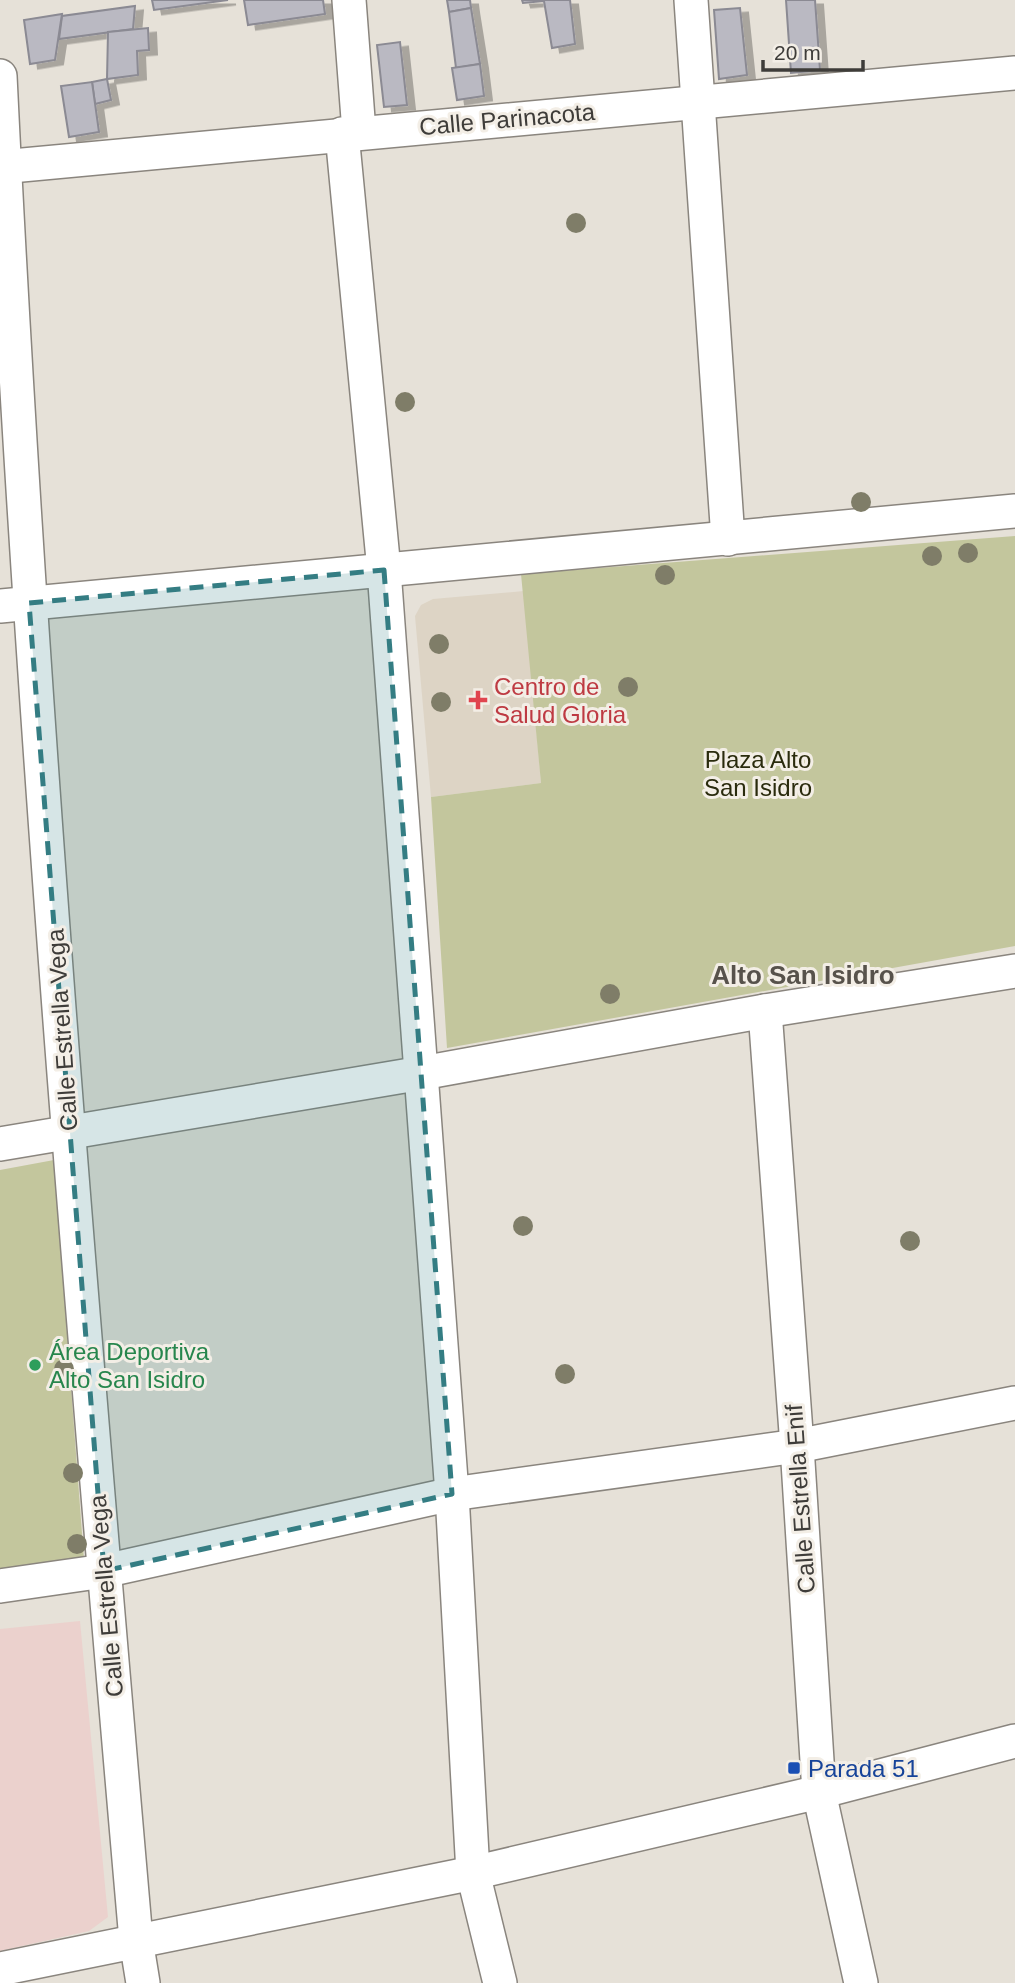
<svg xmlns="http://www.w3.org/2000/svg" width="1015" height="1983" viewBox="0 0 1015 1983" font-family="Arial,sans-serif">
	<style>
		.built { fill: #ddd4c5 }
		.education { fill: #ebd1cd }
		.green { fill: #c3c69d }
		.building { fill: #bab9c2; stroke: #8b8a93; stroke-width: 2; filter: url(#shadow) }
		.lines { fill: none; stroke-linecap: round; stroke-linejoin: round }
		.street-casing { stroke: #8a857e; stroke-width: 36 }
		.street { stroke: #fff; stroke-width: 33 }
		.tree { fill: #7f7d68 }
		.marked { fill: #347d83; fill-opacity: 0.2; stroke: #347d83; stroke-width: 5; stroke-dasharray: 14 9; stroke-linejoin: round }
		.health-dot { fill: #e0444e; stroke: #f3eee6; stroke-width: 2.5 }
		.leisure-dot { fill: #2e9e5b; stroke: #f3eee6; stroke-width: 2.5 }
		.transit-dot { fill: #1a4fb4; stroke: #f3eee6; stroke-width: 2.5 }
		.labels { text-anchor: middle; dominant-baseline: central; stroke-width: 6; stroke-linejoin: round; paint-order: stroke }
		.street-label { font-size: 24px; fill: #3e3c39; stroke: #f3eee6 }
		.health-label { font-size: 24px; fill: #be3a42; stroke: #f3eee6; text-anchor: start }
		.park-label { font-size: 24px; fill: #2a2b0d; stroke: #f3eee6 }
		.leisure-label { font-size: 24px; fill: #27864d; stroke: #f3eee6; text-anchor: start }
		.transit-label { font-size: 24px; fill: #164399; stroke: #f3eee6; text-anchor: start }
		.neighbourhood-label { font-size: 26px; font-weight: bold; fill: #57524b; stroke: #f3eee6 }
	</style>
	<defs>
		<filter id="shadow"><feDropShadow dx="8" dy="4.5" stdDeviation="0" flood-color="#0004"/></filter>
	</defs>
	<rect width="100%" height="100%" fill="#e6e1d8"/>
	<path class="built" d="M524,591L541,783L431,797L415,616L421,605L433,599Z"/>
	<path class="education" d="M80,1621L108,1917L89,1931L0,1951V1629Z"/>
	<g class="green">
		<path d="M1015,536V946L447,1048L431,797L541,783L521,574Z"/>
		<path d="M54,1160L84,1560L0,1572V1170Z"/>
	</g>
	<g class="building">
		<path d="M152,0H228L154,10Z"/>
		<path d="M244,0H323L325,14L248,25Z"/>
		<path d="M447,0H470L471,8L449,12Z"/>
		<path d="M522,0H570L575,44L552,48L544,1L523,3Z"/>
		<path d="M786,0H815L820,70L791,73Z"/>
		<path d="M135,6L133,29L59,39L62,16Z"/>
		<path d="M471,8L480,64L456,68L449,12Z"/>
		<path d="M740,8L747,75L719,79L714,10Z"/>
		<path d="M62,14L55,60L30,64L24,20Z"/>
		<path d="M148,28L149,50L137,51L138,75L107,79L108,32Z"/>
		<path d="M400,42L407,105L384,107L377,45Z"/>
		<path d="M480,64L484,96L457,100L452,68Z"/>
		<path d="M107,79L111,100L95,104L92,82Z"/>
		<path d="M92,82L99,132L69,137L61,86Z"/>
	</g>
	<g class="lines">
		<g class="street-casing">
			<g id="street">
				<path d="M349,0L359,132"/>
				<path d="M691,0L728,539"/>
				<path d="M0,76C30,698 82,1319 136,1940L143,1983"/>
				<path d="M342,134L384,570L452,1494L473,1873L500,1983"/>
				<path d="M0,167L1015,73"/>
				<path d="M0,606L1015,511"/>
				<path d="M765,1011L797,1446L819,1792L861,1983"/>
				<path d="M0,1144L422,1073L765,1011L1015,971"/>
				<path d="M0,1586L104,1571L452,1494L797,1446L1015,1403"/>
				<path d="M0,1969L473,1873L819,1792L1015,1741"/>
			</g>
		</g>
		<use href="#street" class="street"/>
	</g>
	<g class="tree">
		<circle cx="576" cy="223" r="10"/>
		<circle cx="405" cy="402" r="10"/>
		<circle cx="861" cy="502" r="10"/>
		<circle cx="968" cy="553" r="10"/>
		<circle cx="932" cy="556" r="10"/>
		<circle cx="665" cy="575" r="10"/>
		<circle cx="439" cy="644" r="10"/>
		<circle cx="628" cy="687" r="10"/>
		<circle cx="441" cy="702" r="10"/>
		<circle cx="610" cy="994" r="10"/>
		<circle cx="523" cy="1226" r="10"/>
		<circle cx="910" cy="1241" r="10"/>
		<circle cx="64" cy="1369" r="10"/>
		<circle cx="565" cy="1374" r="10"/>
		<circle cx="73" cy="1473" r="10"/>
		<circle cx="77" cy="1544" r="10"/>
	</g>
	<path class="marked" d="M384,570L452,1494L104,1571L29,603Z"/>
	<path class="health-dot" d="M474.5 689.5h7v7h7v7h-7v7h-7v-7h-7v-7h7z"/>
	<circle class="leisure-dot" cx="35" cy="1365" r="7"/>
	<rect class="transit-dot" x="787" y="1761" width="14" height="14" rx="3.5"/>
	<g class="labels">
		<g class="street-label">
			<text transform="translate(507 119) rotate(-5)">Calle Parinacota</text>
			<text transform="translate(62 1030) rotate(-94)">Calle Estrella Vega</text>
			<text transform="translate(800 1499) rotate(-94)">Calle Estrella Enif</text>
			<text transform="translate(106 1596) rotate(-95)">Calle Estrella Vega</text>
		</g>
		<g class="health-label">
			<text x="494" y="686">Centro de<tspan x="494" dy="28">Salud Gloria</tspan></text>
		</g>
		<g class="park-label">
			<text x="758" y="759">Plaza Alto<tspan x="758" dy="28">San Isidro</tspan></text>
		</g>
		<g class="leisure-label">
			<text x="49" y="1351">Área Deportiva<tspan x="49" dy="28">Alto San Isidro</tspan></text>
		</g>
		<g class="transit-label">
			<text x="808" y="1768">Parada 51</text>
		</g>
		<g class="neighbourhood-label">
			<text x="803" y="975">Alto San Isidro</text>
		</g>
	</g>
	<path d="M763 60v10h100v-10" fill="none" stroke="#3e3c39" stroke-width="3.5"/>
	<text x="774" y="60" font-size="21" fill="#3e3c39" stroke="#f3eee6" stroke-width="5" paint-order="stroke">20 m</text>
</svg>
